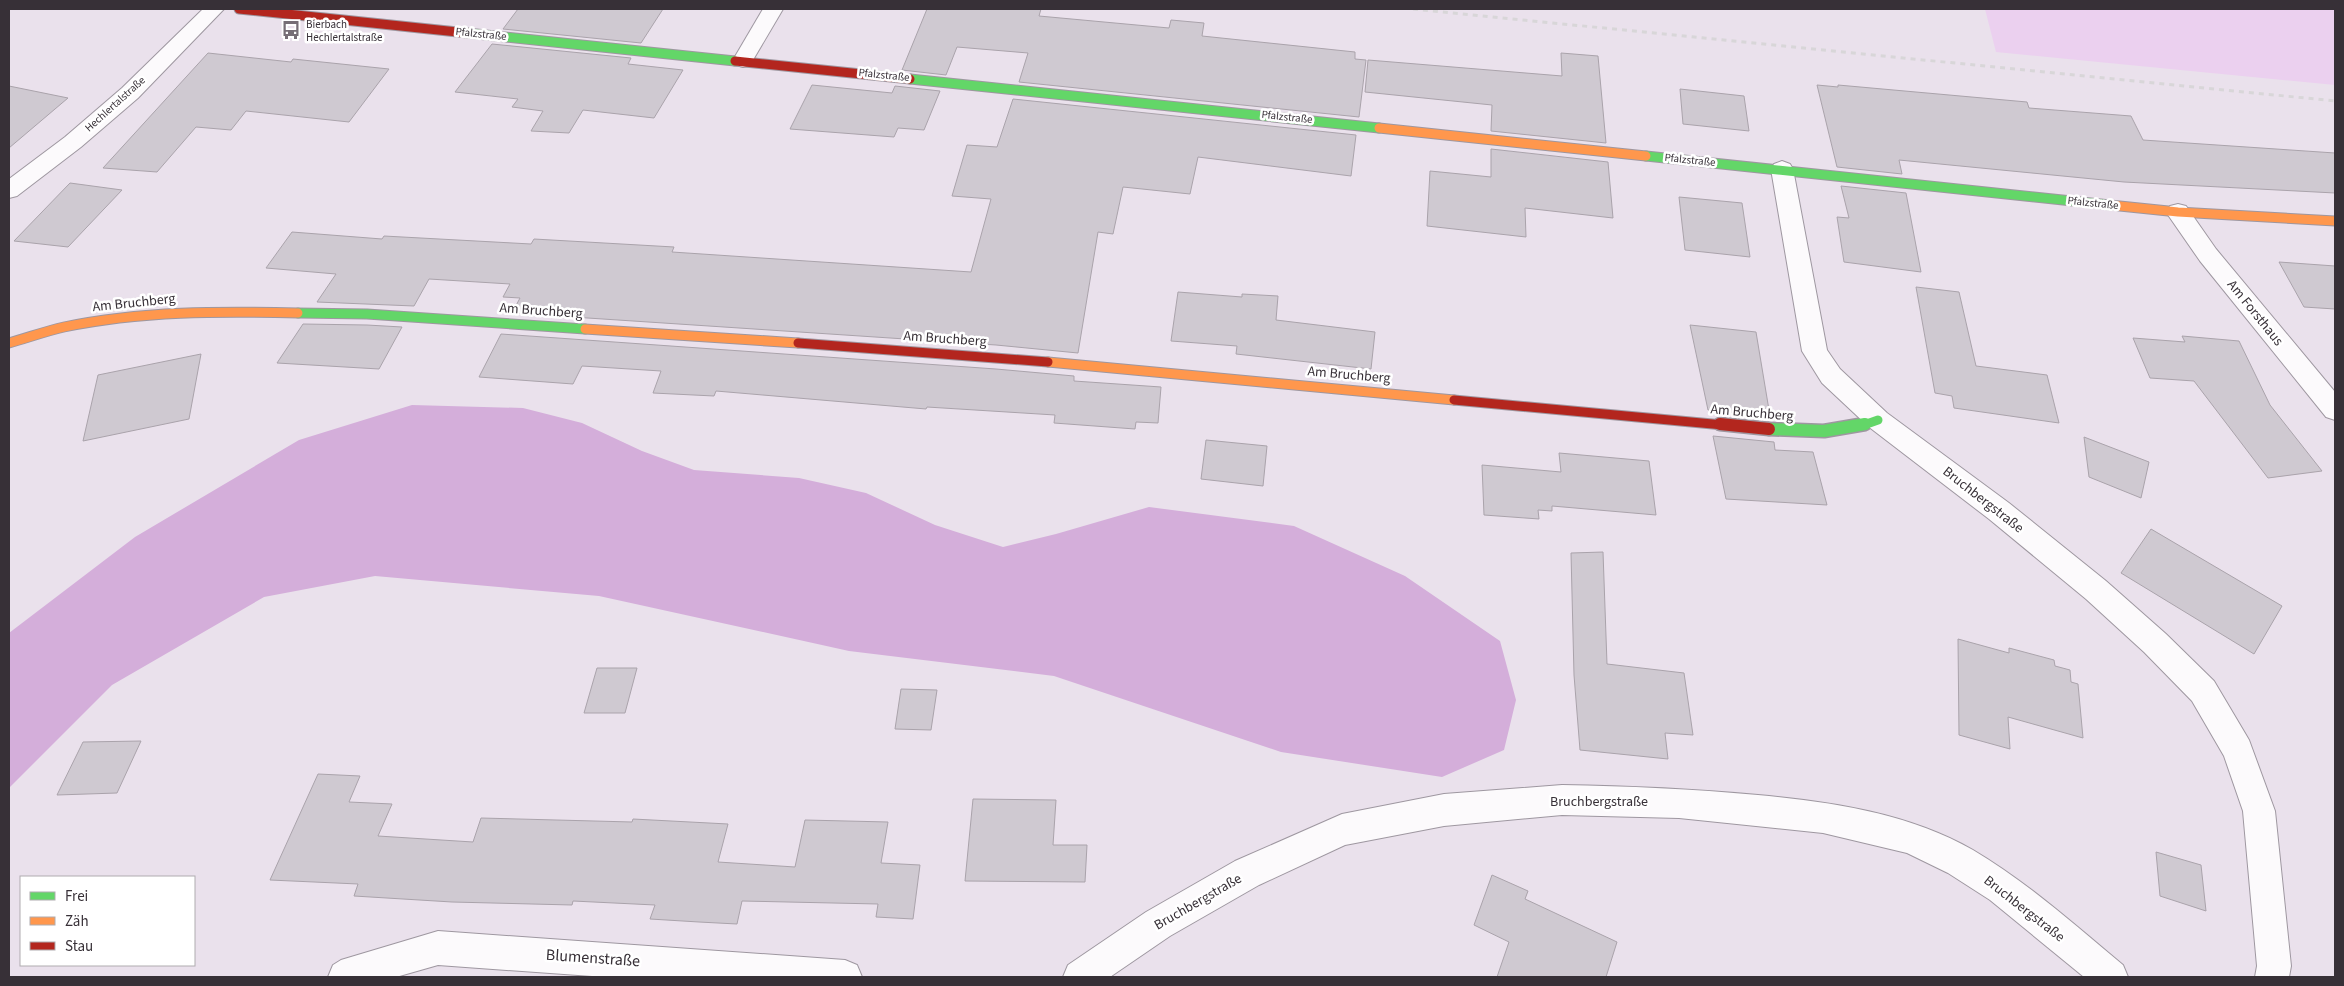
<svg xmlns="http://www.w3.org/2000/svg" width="2344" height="986" viewBox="0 0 2344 986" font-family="'Source Sans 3',sans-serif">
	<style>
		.green { fill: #ebd0ef }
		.forest { fill: #d4aeda }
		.building { fill: #cfc9d1; stroke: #aaa3ab }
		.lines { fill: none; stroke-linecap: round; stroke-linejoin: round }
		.street-casing { stroke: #9e97a0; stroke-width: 2 }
		.fast-far1-casing { stroke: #9e97a0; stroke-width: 11 }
		.fast-casing { stroke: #9e97a0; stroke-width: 15 }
		.slow-casing { stroke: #9e97a0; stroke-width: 11 }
		.jam-far1-casing { stroke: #9e97a0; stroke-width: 11 }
		.jam-casing { stroke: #9e97a0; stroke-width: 15 }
		.street { fill: #fcfafc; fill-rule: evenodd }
		.fast-far1 { stroke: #63d668; stroke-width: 9 }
		.fast { stroke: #63d668; stroke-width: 12 }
		.slow { stroke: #ff974d; stroke-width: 9 }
		.jam-far1 { stroke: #b3261e; stroke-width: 9 }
		.jam { stroke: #b3261e; stroke-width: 12 }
		.rail { stroke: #d8d6d8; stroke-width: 3; stroke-dasharray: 5 5; stroke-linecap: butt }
		.labels { text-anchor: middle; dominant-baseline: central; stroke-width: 5; stroke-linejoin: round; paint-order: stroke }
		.far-poi-label { font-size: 11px; fill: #373037; stroke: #fff; text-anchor: start }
		.far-street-label { font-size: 11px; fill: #373037; stroke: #fff }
		.street-label { font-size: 14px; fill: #373037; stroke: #fff }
		.near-street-label { font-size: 16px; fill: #373037; stroke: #fff }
	</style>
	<rect width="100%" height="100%" fill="#eae1ec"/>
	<path class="green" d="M1985,9H2335V85L1996,52Z"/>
	<path class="forest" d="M412,405L523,408L582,423L642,451L694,470L799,478L866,493L935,525L1003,547L1056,534L1149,507L1294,526L1405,576L1500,641L1516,700L1504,750L1442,777L1281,752L1054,676L849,651L599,596L375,576L264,597L112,685L9,788V633L135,537L299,440Z"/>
	<g class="building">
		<path d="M518,9H663L641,43L503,29Z"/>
		<path d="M927,9H1041L1039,16L1169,28L1171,20L1204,23L1202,36L1355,52V59L1366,60L1359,117L1019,82L1028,53L957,47L946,75L902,70Z"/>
		<path d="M492,44L631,58L628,64L683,70L654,118L583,110L569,133L531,131L543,111L512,107L518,99L455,92Z"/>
		<path d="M208,53L291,62L293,59L389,69L349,122L246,111L231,130L196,127L157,172L103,168Z"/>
		<path d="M1561,53L1598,56L1606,143L1491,131L1492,105L1365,92L1368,60L1562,76Z"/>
		<path d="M812,85L892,93L895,86L940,91L924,130L898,128L894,137L790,129Z"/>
		<path d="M1817,85L1838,87V85L2027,102L2029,108L2131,116L2143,140L2335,153V193L2124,182L1899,160L1902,174L1837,167Z"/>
		<path d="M9,86L68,98L9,148Z"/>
		<path d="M1680,89L1744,96L1749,131L1683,124Z"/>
		<path d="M1013,99L1356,135L1351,176L1198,157L1190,194L1123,187L1113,234L1098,232L1078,353L996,345L512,313L520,298L503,297L510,284L429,279L414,306L317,302L336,274L266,268L292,232L382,239L384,236L531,244L534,239L674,247L672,252L971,272L991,199L952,196L967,145L997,147Z"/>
		<path d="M1491,149L1608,162L1613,218L1525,208L1526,237L1427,226L1430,171L1491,177Z"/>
		<path d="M70,183L122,190L68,247L14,241Z"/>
		<path d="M1841,186L1906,193L1921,272L1844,262L1837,217L1849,218Z"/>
		<path d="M1679,197L1742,203L1750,257L1685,250Z"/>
		<path d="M2279,262L2335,266V309L2304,307Z"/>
		<path d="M1916,287L1959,292L1976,366L2047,375L2059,423L1954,408L1952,396L1935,393Z"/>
		<path d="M1178,292L1242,297V294L1278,296L1276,320L1375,332L1371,369L1236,354L1237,346L1171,341Z"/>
		<path d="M303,324L367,325L402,327L379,369L277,363Z"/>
		<path d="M1690,325L1756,332L1770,416L1708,410Z"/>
		<path d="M501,334L996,369L1074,376V381L1161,387L1158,423L1136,422L1135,429L1054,423L1055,415L927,407L926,409L716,391L714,396L653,393L661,371L582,366L573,384L479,377Z"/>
		<path d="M2182,336L2239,341L2270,405L2322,471L2268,478L2194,381L2150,378L2133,338L2185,342Z"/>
		<path d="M201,354L189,419L83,441L98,375Z"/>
		<path d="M1713,436L1774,442L1775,450L1813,452L1827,505L1726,499Z"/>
		<path d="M2084,437L2149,462L2141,498L2089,477Z"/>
		<path d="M1206,440L1267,446L1263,486L1201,479Z"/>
		<path d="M1559,453L1649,461L1656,515L1552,506V511L1538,510L1539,519L1484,515L1482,465L1561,472Z"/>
		<path d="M2151,529L2282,606L2254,654L2121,573Z"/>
		<path d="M1603,552L1607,664L1684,673L1693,735L1665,733L1668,759L1580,750L1574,675L1571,553Z"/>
		<path d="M1958,639L2009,653V648L2054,660L2055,666L2070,670L2071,682L2078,684L2083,738L2008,717L2010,749L1959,735Z"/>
		<path d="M597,668H637L625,713H584Z"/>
		<path d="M901,689L937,690L931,730L895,729Z"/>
		<path d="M141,741L117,793L57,795L83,742Z"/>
		<path d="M318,774L360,776L349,802L392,804L378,836L473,842L481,818L632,822L633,819L728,824L718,862L795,867L805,820L888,822L881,863L920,865L913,919L876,917L878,904L742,901L737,924L699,922L650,919L655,905L573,901L572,905L452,902L354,896L358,884L270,880Z"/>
		<path d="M973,799L1056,800L1053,845H1087L1085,882L965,881Z"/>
		<path d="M2156,852L2201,865L2206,911L2160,896Z"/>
		<path d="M1492,875L1528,891L1525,899L1617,942L1606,977H1497L1509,942L1474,925Z"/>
	</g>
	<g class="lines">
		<g class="street-casing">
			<g id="street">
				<path d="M203,9H224L138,98L81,147L17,196L9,198V179L65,137L122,88Z"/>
				<path d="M763,9H783L750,65L743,67L736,65L733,60Z"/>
				<path d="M1782,161L1790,164L1793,169L1827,350L1840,369L1887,413L2009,503L2106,581L2166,634L2214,681L2249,740L2275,811L2291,966L2289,977H2255L2257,966L2243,811L2224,756L2192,701L2144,652L2086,599L1989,519L1869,427L1822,383L1802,351L1771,169L1774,164Z"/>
				<path d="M2178,204L2186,206L2216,249L2335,392V420L2326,417L2200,261L2166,212L2170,206Z"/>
				<path d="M1562,785C1628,786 1693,789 1758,795C1832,802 1908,813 1973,850C2027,882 2075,925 2123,965L2128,977H2084L1990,900L1948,873L1907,853L1823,833L1679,818L1562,815L1444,826L1345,845L1259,885L1170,936L1110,977H1063L1068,965L1146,912L1235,861L1342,814L1444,794Z"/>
				<path d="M438,931L845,960L857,965L862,977H606L438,965L396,977H328L333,965L341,960Z"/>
			</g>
		</g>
		<g class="fast-far1-casing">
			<g id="fast-far1">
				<path d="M467,33L735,61"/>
				<path d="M910,79L1379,128"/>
				<path d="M1646,156L2110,205"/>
				<path d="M298,313L367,314L585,329"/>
				<path d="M1861,426L1878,420"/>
			</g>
		</g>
		<g class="fast-casing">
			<path id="fast" d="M1769,429L1824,431L1865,424"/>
		</g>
		<g class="slow-casing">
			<g id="slow">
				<path d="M1379,128L1646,156"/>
				<path d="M2110,205L2178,212L2335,221"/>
				<path d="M585,329L798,343"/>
				<path d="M9,343C27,338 46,331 64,327C141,311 220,311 298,313"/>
				<path d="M1048,362L1454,400"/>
			</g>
		</g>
		<g class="jam-far1-casing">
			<g id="jam-far1">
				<path d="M239,9L467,33"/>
				<path d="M735,61L910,79"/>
				<path d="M798,343L1048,362"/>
				<path d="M1454,400L1734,426"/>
			</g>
		</g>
		<g class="jam-casing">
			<path id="jam" d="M1720,424L1769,429"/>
		</g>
		<use href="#street" class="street"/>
		<use href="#fast-far1" class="fast-far1"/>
		<use href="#fast" class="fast"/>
		<use href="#slow" class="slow"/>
		<use href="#jam-far1" class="jam-far1"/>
		<use href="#jam" class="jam"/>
		<path class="rail" d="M1413,9L2335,101"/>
	</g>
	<defs>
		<g id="bus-bare" transform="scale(1.5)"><path d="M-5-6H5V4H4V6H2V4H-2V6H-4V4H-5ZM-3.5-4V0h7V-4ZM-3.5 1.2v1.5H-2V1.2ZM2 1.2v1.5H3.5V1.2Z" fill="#766e76" stroke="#fff" stroke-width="2.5" paint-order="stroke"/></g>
	</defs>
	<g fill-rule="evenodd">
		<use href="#bus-bare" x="291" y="30"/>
	</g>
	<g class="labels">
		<g class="far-poi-label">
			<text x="306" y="24">Bierbach<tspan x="306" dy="13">Hechlertalstraße</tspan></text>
		</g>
		<g class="far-street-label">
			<text transform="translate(481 34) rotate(6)">Pfalzstraße</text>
			<text transform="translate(884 75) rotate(6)">Pfalzstraße</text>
			<text transform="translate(115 104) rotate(-42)">Hechlertalstraße</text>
			<text transform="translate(1287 117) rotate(6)">Pfalzstraße</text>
			<text transform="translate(1690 160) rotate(6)">Pfalzstraße</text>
			<text transform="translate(2093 203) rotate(6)">Pfalzstraße</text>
		</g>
		<g class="street-label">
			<text transform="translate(134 303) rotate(-6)">Am Bruchberg</text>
			<text transform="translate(541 311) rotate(4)">Am Bruchberg</text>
			<text transform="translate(2255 313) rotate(51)">Am Forsthaus</text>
			<text transform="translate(945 339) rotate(4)">Am Bruchberg</text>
			<text transform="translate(1349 375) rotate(5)">Am Bruchberg</text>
			<text transform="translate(1752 413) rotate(5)">Am Bruchberg</text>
			<text transform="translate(1983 500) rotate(38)">Bruchbergstraße</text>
			<text x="1599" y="802">Bruchbergstraße</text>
			<text transform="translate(1198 902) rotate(-30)">Bruchbergstraße</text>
			<text transform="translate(2024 909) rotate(38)">Bruchbergstraße</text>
		</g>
		<g class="near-street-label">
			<text transform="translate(593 958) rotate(4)">Blumenstraße</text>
		</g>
	</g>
	<rect width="2344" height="986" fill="none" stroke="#373037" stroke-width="20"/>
	<rect x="20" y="876" width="175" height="90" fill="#ffffff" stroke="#afacaf"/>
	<rect x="30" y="892" width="25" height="8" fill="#63d668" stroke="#afacaf"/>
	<text x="65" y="901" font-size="15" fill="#373037">Frei</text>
	<rect x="30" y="917" width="25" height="8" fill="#ff974d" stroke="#afacaf"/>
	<text x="65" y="926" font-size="15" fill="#373037">Zäh</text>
	<rect x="30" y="942" width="25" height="8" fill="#b3261e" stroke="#afacaf"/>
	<text x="65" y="951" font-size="15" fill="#373037">Stau</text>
</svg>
